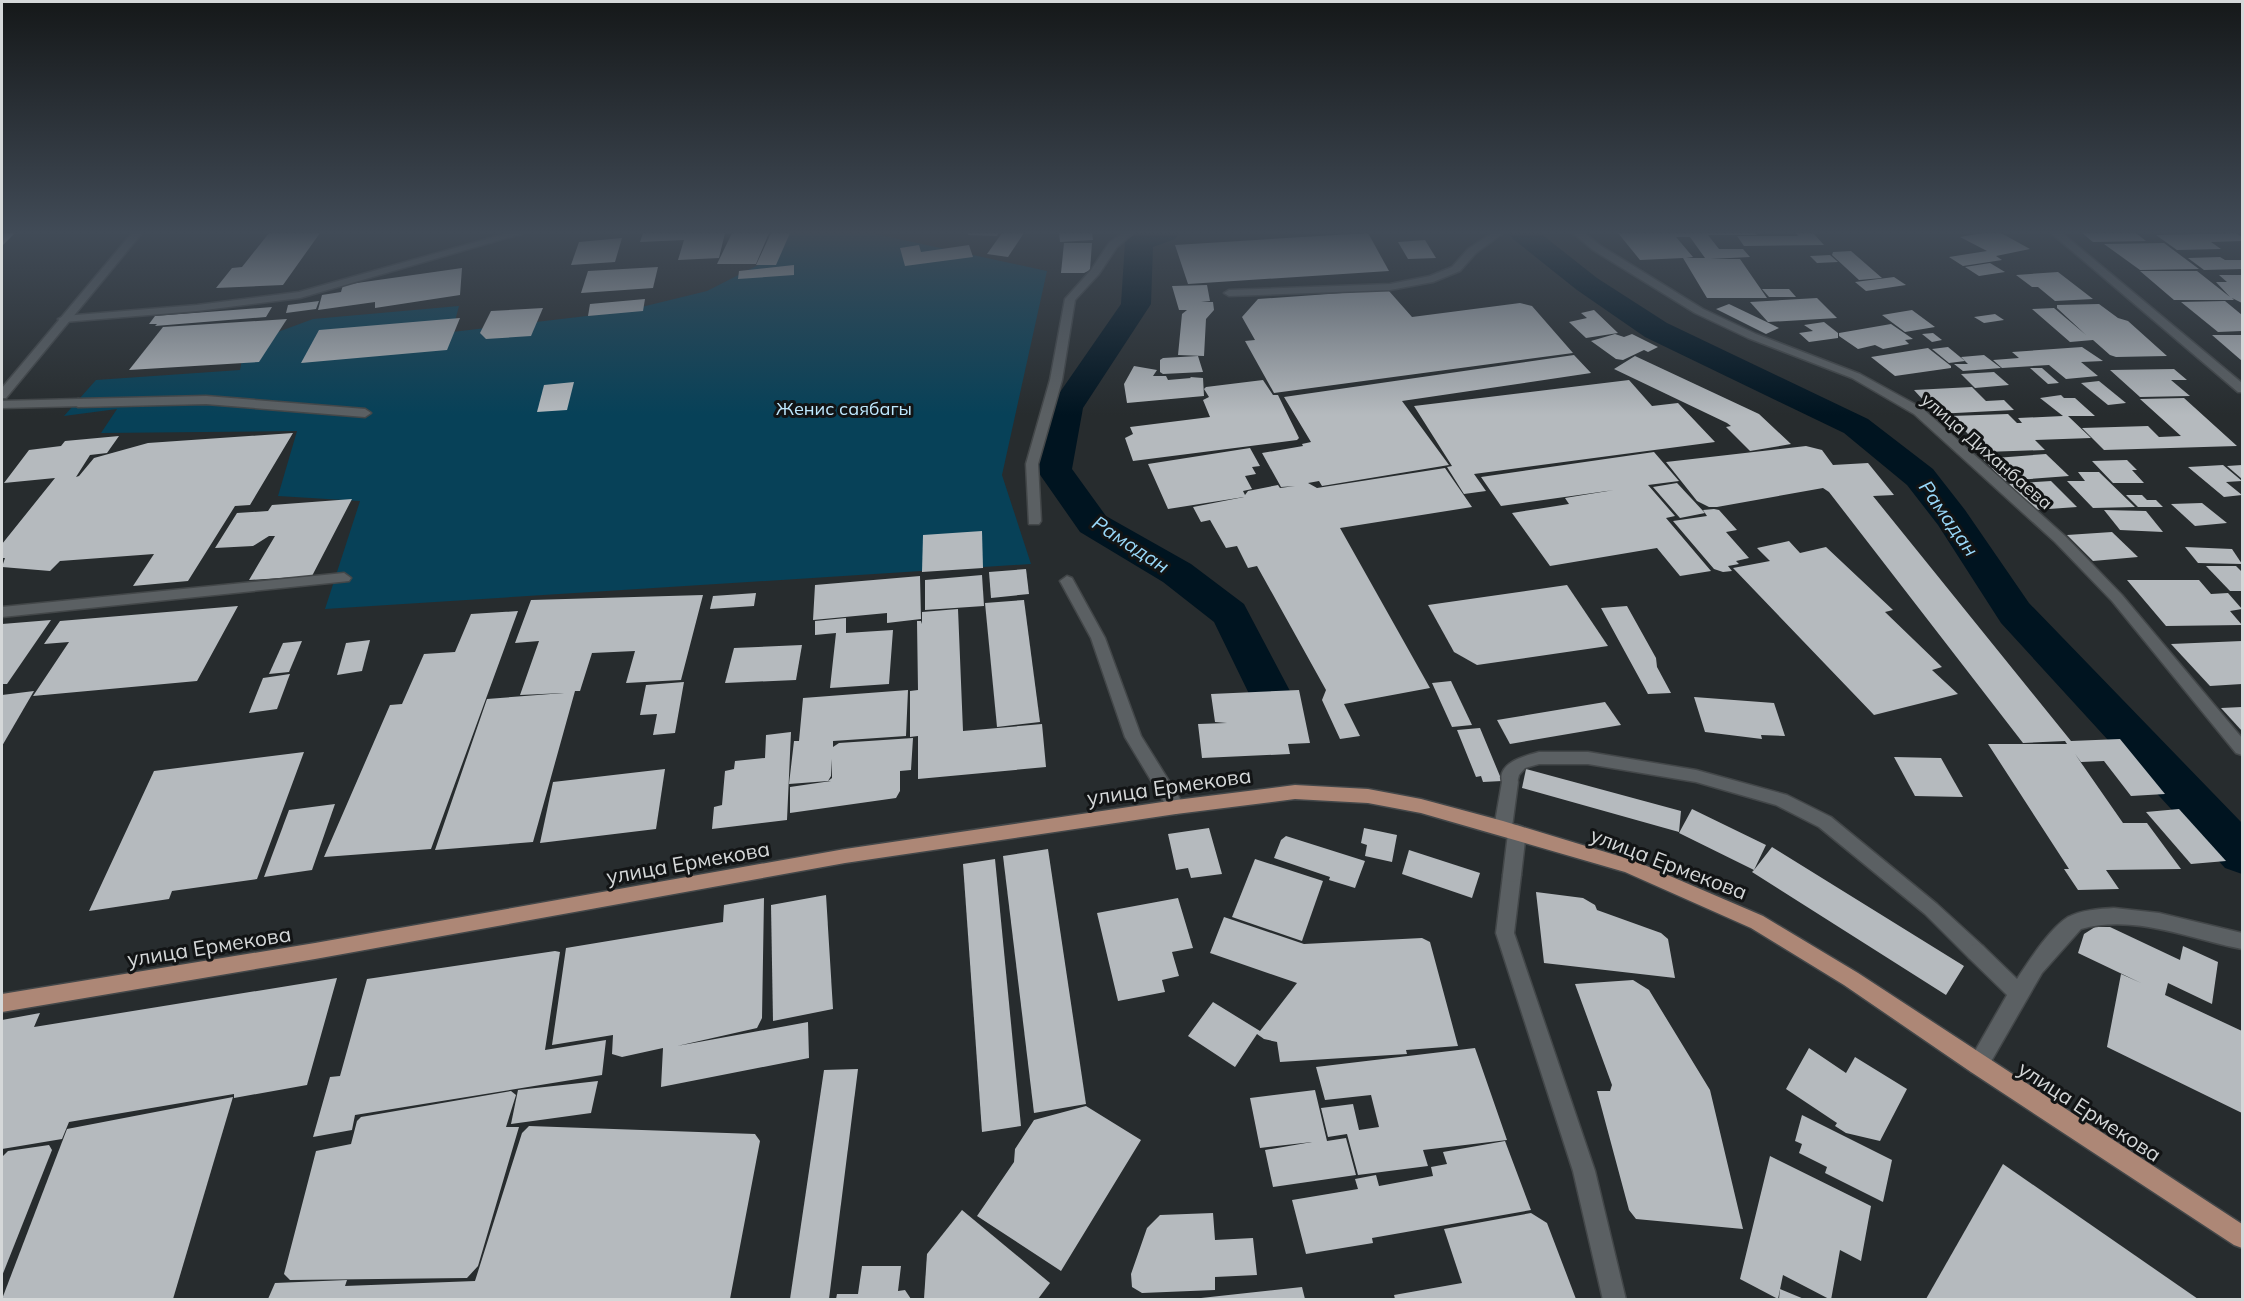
<svg xmlns="http://www.w3.org/2000/svg" width="2244" height="1301" viewBox="0 0 2244 1301" font-family="Mulish,sans-serif">
	<style>
		.green { fill: #074158 }
		.lines { fill: none; stroke-linecap: round; stroke-linejoin: round }
		.canal { fill: #001420; fill-rule: evenodd }
		.building { fill: #b5babe; fill-rule: evenodd }
		.lane-casing { stroke: #434749; stroke-width: 3 }
		.street-casing { stroke: #434749; stroke-width: 3 }
		.secondary-casing { stroke: #434749; stroke-width: 3 }
		.primary-casing { stroke: #434749; stroke-width: 3 }
		.lane { fill: #5b6063; fill-rule: evenodd }
		.street { fill: #5b6063; fill-rule: evenodd }
		.secondary { fill: #5b6063; fill-rule: evenodd }
		.primary { fill: #ad8776; fill-rule: evenodd }
		.labels { text-anchor: middle; dominant-baseline: central; stroke-width: 6; stroke-linejoin: round; paint-order: stroke }
		.park-label { font-size: 18px; fill: #bee8fe; stroke: #121415 }
		.street-label { font-size: 18px; fill: #d5d8d9; stroke: #121415 }
		.water-label { font-size: 20px; font-style: italic; fill: #98d7f8; stroke: #121415 }
		.near-street-label { font-size: 21px; fill: #d5d8d9; stroke: #121415 }
	</style>
	<rect width="100%" height="100%" fill="#272c2e"/>
	<path class="green" d="M776,233H871L1047,271L1002,475L1031,564L325,609L360,501L278,496L297,431L101,433L117,409L64,416L96,380L240,370L245,344L313,319L459,306L452,332L621,312L707,291L764,262Z"/>
	<g class="lines">
		<g class="canal">
			<path d="M1138,233H1179L1175,239L1153,247L1151,304L1083,408L1072,469L1106,516L1191,564L1244,604L1290,691L1283,702L1268,707L1253,702L1214,622L1163,582L1080,532L1036,469L1049,408L1121,304L1125,242L1129,236Z"/>
			<path d="M1509,233H1540L1597,278L1667,323L1868,419L1933,469L1965,510L2029,603L2242,823V874L2225,868L2001,623L1938,525L1907,485L1844,433L1645,337L1577,290L1513,239Z"/>
		</g>
	</g>
	<g class="building">
		<path d="M2,233H15L2,246Z"/>
		<path d="M269,233H320L283,285L216,288L232,268L242,267Z"/>
		<path d="M643,233H725L719,258L678,260L684,240L640,242Z"/>
		<path d="M732,233H769L756,264H717Z"/>
		<path d="M771,233H790L776,265H756Z"/>
		<path d="M968,233H999L997,236L968,235Z"/>
		<path d="M1002,233H1024L1008,257L987,254Z"/>
		<path d="M1059,233H1092L1093,240L1060,242Z"/>
		<path d="M1368,233L1389,271L1188,284L1175,245Z"/>
		<path d="M1618,233H1755L1757,235H1708L1719,249H1743L1750,257L1710,259H1740L1767,298H1707L1683,258L1640,260ZM1676,237H1690L1705,258H1686L1693,257Z"/>
		<path d="M1796,233H1813L1824,245L1744,246L1737,236H1798Z"/>
		<path d="M1983,233H2001L2030,249L1996,256L2002,260L1963,266L1949,257L1987,251L1960,237Z"/>
		<path d="M2082,233H2136L2146,241L2093,242Z"/>
		<path d="M2236,233L2242,237V241L2211,242L2221,249L2177,250L2156,235Z"/>
		<path d="M622,238L615,262L571,265L579,242Z"/>
		<path d="M1425,240L1436,258L1408,259L1398,242Z"/>
		<path d="M1064,243H1092L1090,270L1084,273H1061Z"/>
		<path d="M2164,243L2199,269L2140,270L2104,244Z"/>
		<path d="M919,245L921,252L969,245L973,257L905,266L900,248Z"/>
		<path d="M1851,251L1882,278L1859,280L1832,255L1833,252Z"/>
		<path d="M1830,255L1838,262L1817,263L1810,256Z"/>
		<path d="M2220,257L2225,260H2242V269L2204,270L2188,258Z"/>
		<path d="M1990,263L2005,272L1979,276L1965,267Z"/>
		<path d="M794,265V275L738,279L739,271Z"/>
		<path d="M658,267L653,288L581,293L588,271Z"/>
		<path d="M462,268L460,295L375,308V302L318,310L322,295L341,292L343,285Z"/>
		<path d="M2140,271H2197L2230,297L2216,282H2227L2219,275H2242V303L2232,298L2234,300H2174Z"/>
		<path d="M2058,272L2093,299L2055,301L2038,287H2032L2016,275Z"/>
		<path d="M1894,277L1906,285L1866,291L1855,282Z"/>
		<path d="M1207,285L1210,301L1201,302H1213L1214,310L1206,319L1204,356L1178,355L1182,314L1187,310H1179L1172,286Z"/>
		<path d="M1762,289H1789L1796,297H1769Z"/>
		<path d="M1384,290L1389,291L1412,317L1520,303L1532,306L1573,353L1274,393L1245,341L1255,340L1242,317L1258,299Z"/>
		<path d="M1817,298L1837,318L1768,322L1750,302Z"/>
		<path d="M645,299L643,311L588,316L590,304Z"/>
		<path d="M319,301L316,309L286,313L288,305Z"/>
		<path d="M2225,301L2242,315V331L2218,332L2181,302Z"/>
		<path d="M1729,304L1773,325L1779,328L1766,334L1716,309Z"/>
		<path d="M2099,304L2118,318L2128,321L2167,356L2116,357L2110,355L2093,340L2070,342L2032,309L2054,308L2086,335L2057,308V305Z"/>
		<path d="M272,307L266,317L155,326L157,324H149L155,316Z"/>
		<path d="M543,308L531,336L486,339L480,333L491,311Z"/>
		<path d="M1594,310L1618,333L1586,338L1569,322L1587,318L1581,313Z"/>
		<path d="M1912,310L1935,327L1905,332L1882,315Z"/>
		<path d="M1995,314L2004,320L1984,323L1974,317Z"/>
		<path d="M460,318L447,350L301,363L319,330Z"/>
		<path d="M287,319L259,362L129,370L163,327Z"/>
		<path d="M1824,322L1838,333V338L1809,342L1799,333L1813,331L1804,325Z"/>
		<path d="M1891,324L1913,339L1905,340L1909,344L1883,349L1875,345L1858,349L1839,336V333Z"/>
		<path d="M1933,333L1942,340L1932,342L1922,334Z"/>
		<path d="M1615,334L1624,337L1632,334L1658,347L1648,352L1644,350L1623,360L1616,359L1591,341Z"/>
		<path d="M2212,335H2242V361Z"/>
		<path d="M1948,347L1965,361L1949,363L1932,349Z"/>
		<path d="M2082,347L2103,361L2081,362L2098,376L2066,379L2049,365L2002,368L1993,360L2019,358L2012,352Z"/>
		<path d="M1928,348L1951,366V368L1895,376L1871,357Z"/>
		<path d="M1574,355L1591,373L1402,401L1449,465L1322,486L1319,481L1308,483L1317,488L1445,468L1472,507L1340,528L1430,688L1344,704L1360,736L1340,739L1322,700L1326,690L1257,566L1248,568L1237,546L1226,548L1210,520L1201,522L1193,507L1244,497L1168,509L1148,464L1250,448L1260,466L1252,467L1256,474L1245,476L1252,489L1243,491L1245,495L1248,491L1278,485L1280,488L1295,486L1281,487L1262,453L1303,446L1302,444L1311,442L1284,397Z"/>
		<path d="M1984,355L2001,368L1963,371L1954,364H1968L1961,357Z"/>
		<path d="M1198,356L1203,372L1163,374L1160,372V360L1163,358Z"/>
		<path d="M1635,356L1759,414L1791,444L1750,451L1726,427L1731,426L1727,423L1614,369Z"/>
		<path d="M1134,366L1157,370L1153,376H1166L1168,380L1191,378L1190,377L1203,378L1204,396L1127,403L1124,384Z"/>
		<path d="M2030,368H2042L2059,383L2048,384Z"/>
		<path d="M2174,369L2187,380H2171L2190,396L2140,397L2110,370Z"/>
		<path d="M1994,372L2009,385L1975,388L1961,374Z"/>
		<path d="M1263,380L1273,395H1278L1299,438L1297,440L1133,461L1125,438L1133,434L1130,427L1210,417L1203,400L1209,397L1204,389L1206,387Z"/>
		<path d="M1629,380L1652,406L1678,403L1715,442L1474,474L1486,491L1464,494L1447,467L1452,466L1414,406Z"/>
		<path d="M2099,381L2126,403L2108,405L2081,383Z"/>
		<path d="M574,382L567,410L537,412L544,385Z"/>
		<path d="M1972,387L1986,401L2004,400L2014,410L1936,414L1914,390Z"/>
		<path d="M2061,395L2064,398H2075L2095,416H2068L2091,438L2035,440L2045,450L1985,452L1951,416L2008,414L2017,423H2022L2018,418L2063,416L2040,398Z"/>
		<path d="M2184,398L2237,446L2104,450L2082,428L2148,426L2159,437L2181,436L2140,399Z"/>
		<path d="M293,433L250,505L235,506L188,581L133,586L154,554L60,561L50,571L2,567L5,558H2V544L55,478L4,483L29,450L61,446L65,441L119,436L107,453L90,455L76,477L79,476L94,458L148,443Z"/>
		<path d="M1806,446L1822,450L1833,465L1868,463L1894,495L1873,496L2071,741L2120,739L2165,794L2131,796L2104,761L2081,762L2075,754L2123,823H2147L2181,869L2106,870L2119,889L2078,890L2064,869H2069L1988,744H2067L2065,741L2023,743L1829,492L1823,488L1717,507H1709L1697,501L1666,462Z"/>
		<path d="M1654,452L1679,481L1648,485L1675,516L1666,518L1711,571L1680,576L1657,548L1550,566L1512,513L1569,504L1565,498L1614,490L1501,506L1481,477Z"/>
		<path d="M2046,454L2069,476L2004,481L1983,459Z"/>
		<path d="M2127,460L2137,470H2132L2144,483H2113L2092,461Z"/>
		<path d="M2223,465L2242,481L2226,482L2242,495L2224,497L2188,467Z"/>
		<path d="M2242,465V479L2227,466Z"/>
		<path d="M2078,472H2099L2135,507L2093,508L2067,481H2085Z"/>
		<path d="M2051,481L2077,507L2035,510L2008,484Z"/>
		<path d="M1677,483L1705,513L1680,518L1653,487Z"/>
		<path d="M2126,495H2142L2147,500H2156L2163,507H2138Z"/>
		<path d="M352,499L312,576L249,580L275,536H269L253,546L215,548L237,513L268,511L272,505Z"/>
		<path d="M2202,503L2227,523L2195,526L2171,504Z"/>
		<path d="M1714,509L1719,510L1737,530L1726,532L1749,558L1736,561L1739,564L1728,566L1732,571L1723,572L1714,569L1673,521L1707,516L1703,510Z"/>
		<path d="M2104,510L2146,511L2163,532L2120,530Z"/>
		<path d="M982,531L983,568L922,572L923,535Z"/>
		<path d="M2112,532L2138,557L2093,561L2067,535Z"/>
		<path d="M1789,541L1800,553L1826,547L1893,610L1885,612L1942,667L1932,670L1958,694L1874,715L1733,568L1770,561L1757,548Z"/>
		<path d="M2185,547L2232,549L2242,564L2198,563Z"/>
		<path d="M2206,566H2236L2242,572V591H2230Z"/>
		<path d="M1026,569L1029,594L991,598L989,572Z"/>
		<path d="M982,575L984,606L925,610V580Z"/>
		<path d="M920,576L921,619L887,623V613L813,620L815,585Z"/>
		<path d="M2127,580H2199L2211,594L2228,593L2242,609L2230,611L2242,625L2166,626Z"/>
		<path d="M1567,585L1608,646L1477,665L1454,652L1428,605Z"/>
		<path d="M756,593L754,606L710,609L713,596Z"/>
		<path d="M703,595L681,680L626,683L635,651L592,653L580,691H575L533,842L435,850L487,699L564,693L520,695L539,641L515,643L531,600Z"/>
		<path d="M1024,600L1040,722L997,727L985,603Z"/>
		<path d="M238,606L197,681L33,696L69,642L44,644L60,621Z"/>
		<path d="M1627,606L1656,658L1657,667L1671,693L1648,694L1601,608Z"/>
		<path d="M958,609L963,731L1042,724L1046,767L918,779V736L910,737V691L918,690L917,621H921L922,624V612Z"/>
		<path d="M518,611L431,849L324,857L390,705L402,704L424,654L455,652L471,614Z"/>
		<path d="M846,618V633L893,630L889,684L830,688L836,633L815,635V621Z"/>
		<path d="M51,620L7,684H2V624Z"/>
		<path d="M370,640L362,671L337,675L346,643Z"/>
		<path d="M302,641L289,672L269,674L283,643Z"/>
		<path d="M2242,641V684L2210,686L2171,644Z"/>
		<path d="M802,645L796,680L725,683L734,648Z"/>
		<path d="M290,674L277,709L249,713L263,678Z"/>
		<path d="M1451,681L1472,725L1452,727L1432,683Z"/>
		<path d="M684,682L675,733L653,735L657,714L640,715L646,685Z"/>
		<path d="M908,690L906,736L833,741V747L839,743L913,738L911,770L900,771V791L896,798L790,813V787L831,781H828L832,778V759L831,776L828,781L789,784L794,741H799L803,698Z"/>
		<path d="M1299,690L1310,743L1288,744L1290,754L1202,758L1198,724L1227,723L1215,722L1211,694Z"/>
		<path d="M34,691L2,746V695Z"/>
		<path d="M1694,697L1774,703L1785,736L1761,735L1762,739L1705,732Z"/>
		<path d="M1605,702L1621,725L1510,744L1497,720Z"/>
		<path d="M2242,707V731L2221,708Z"/>
		<path d="M1480,728L1502,781L1483,782L1481,776L1476,777L1457,730Z"/>
		<path d="M791,732L787,820L712,829L714,807L722,805L725,771L734,769L735,761L765,758L766,735Z"/>
		<path d="M304,752L257,879L172,891L169,899L89,911L154,771Z"/>
		<path d="M1894,757L1941,758L1963,797L1915,796Z"/>
		<path d="M665,769L656,829L540,843L553,782Z"/>
		<path d="M1526,769L1681,811L1679,832L1522,788Z"/>
		<path d="M335,804L312,870L264,877L289,810Z"/>
		<path d="M1692,809L1766,845L1754,870L1772,847L1964,966L1946,995L1752,872L1754,870L1679,833Z"/>
		<path d="M2179,809L2226,861L2191,864L2146,812Z"/>
		<path d="M1209,828L1222,874L1191,878L1188,868L1176,870L1168,834Z"/>
		<path d="M1364,828L1397,835L1392,862L1365,856L1367,845L1361,843Z"/>
		<path d="M1286,836L1365,861L1355,888L1329,880L1330,877L1274,858L1281,840Z"/>
		<path d="M1048,849L1086,1104L1034,1113L1003,856Z"/>
		<path d="M1409,850L1480,873L1472,898L1402,874Z"/>
		<path d="M995,859L1021,1126L982,1132L963,864Z"/>
		<path d="M1255,859L1323,881L1302,941L1232,917Z"/>
		<path d="M1536,892L1583,898L1595,905L1597,910L1661,933L1668,939L1675,978L1544,963Z"/>
		<path d="M826,895L833,1009L773,1021L771,905Z"/>
		<path d="M764,898L762,1018L757,1028L677,1046L808,1022L809,1058L661,1087L663,1048L622,1057L612,1054L613,1035L552,1045L566,948L723,922L724,905Z"/>
		<path d="M1178,898L1193,948L1172,952L1179,976L1162,980L1165,992L1118,1001L1097,913Z"/>
		<path d="M1224,917L1304,944L1422,938L1430,942L1458,1046L1406,1050L1407,1054L1280,1062L1277,1042L1264,1039L1257,1034L1235,1067L1188,1036L1213,1002L1260,1031L1297,983L1210,953Z"/>
		<path d="M2095,927H2110L2180,960L2183,946L2218,962L2212,1004L2168,983L2165,995L2242,1031V1113L2107,1047L2121,974L2141,983L2078,953L2084,934Z"/>
		<path d="M555,951L560,952L545,1050L606,1040L602,1075L355,1115L352,1130L313,1137L330,1077L340,1076L367,979Z"/>
		<path d="M337,978L307,1085L234,1098V1092V1094L69,1122L62,1139L2,1149V1020L40,1013L34,1027Z"/>
		<path d="M1633,980L1649,990L1710,1090L1743,1229L1636,1219L1629,1210L1597,1091H1610L1612,1085L1575,984Z"/>
		<path d="M1475,1048L1507,1140L1423,1150L1428,1166L1358,1175L1347,1134L1328,1137L1321,1108L1353,1104L1359,1130L1379,1127L1371,1095L1325,1100L1316,1067Z"/>
		<path d="M1809,1048L1846,1073L1855,1057L1907,1089L1880,1141L1846,1133L1835,1126L1837,1123L1786,1089Z"/>
		<path d="M858,1069L829,1299H790L824,1070Z"/>
		<path d="M598,1081L591,1113L511,1124L518,1090Z"/>
		<path d="M1315,1090L1327,1141L1346,1138L1356,1175L1273,1187L1265,1150L1312,1142L1260,1148L1250,1098Z"/>
		<path d="M511,1091L516,1095L506,1127H519L478,1266L467,1278L290,1280L284,1274L316,1151L351,1144L357,1121L361,1117Z"/>
		<path d="M233,1097L173,1299H2L67,1129Z"/>
		<path d="M1086,1106L1141,1140L1061,1271L977,1216L1014,1162L1015,1149L1034,1120Z"/>
		<path d="M1802,1115L1892,1160L1883,1202L1825,1173L1827,1167L1799,1153L1802,1144L1795,1141Z"/>
		<path d="M529,1126L755,1134L760,1141L730,1299H268L275,1283L347,1280L345,1286L475,1281L522,1133Z"/>
		<path d="M1505,1141L1531,1210L1372,1238L1373,1243L1306,1254L1292,1200L1358,1189L1355,1179L1376,1175L1379,1186L1433,1176L1431,1167L1447,1164L1443,1152Z"/>
		<path d="M49,1145L52,1150L2,1276V1157L8,1151Z"/>
		<path d="M1770,1156L1871,1206L1861,1261L1840,1250L1831,1300L1783,1275L1778,1299L1740,1279Z"/>
		<path d="M2003,1164L2198,1299H1926Z"/>
		<path d="M962,1210L1050,1283L1038,1299H924L927,1254Z"/>
		<path d="M1213,1213L1215,1240L1253,1238L1257,1275L1215,1277V1290L1142,1293L1132,1287L1131,1274L1147,1228L1160,1215Z"/>
		<path d="M1531,1213L1547,1223L1576,1299H1395L1394,1295L1462,1283L1444,1229Z"/>
		<path d="M862,1266H901L898,1291L905,1290L911,1299H836L837,1294H858Z"/>
		<path d="M1302,1287L1305,1299H1201V1298Z"/>
		<path d="M1780,1289L1804,1299H1779Z"/>
	</g>
	<g class="lines">
		<g class="lane-casing">
			<g id="lane">
				<path d="M206,396L365,409L371,413L365,417L206,404L78,407L72,403L78,399Z"/>
				<path d="M344,573L351,578L349,581L2,617V607Z"/>
				<path d="M1067,576L1072,578L1105,638L1141,736L1182,802L1184,807L1182,812L1176,814L1170,812L1125,737L1091,638L1060,581Z"/>
				<path d="M1539,752H1588L1696,770L1787,795L1831,817L1937,904L1983,946L1985,952L1983,958L1976,960L1969,958L1925,914L1819,827L1776,805L1696,782L1588,764H1539L1525,768L1519,775L1516,787L1510,788L1504,787C1492,764 1524,756 1539,752Z"/>
				<path d="M1512,868L1518,870L1521,875L1514,933L1595,1171L1626,1300H1603L1573,1171L1496,933L1503,875L1506,870Z"/>
			</g>
		</g>
		<g class="street-casing">
			<g id="street">
				<path d="M508,233H524L300,298L197,311L64,322L58,319L64,316L197,305L299,292Z"/>
				<path d="M1122,233H1133L1117,247L1099,274L1075,300L1062,380L1038,464L1041,521L1039,524H1029L1026,464L1050,380L1065,299L1091,270L1109,243Z"/>
				<path d="M1492,233H1503L1476,253L1460,271L1433,282L1390,290L1229,296L1224,293L1229,290L1390,284L1430,276L1452,267L1468,249Z"/>
				<path d="M1573,233H1584L1601,246L1703,309L1756,334L1860,374L1922,408L2065,536L2122,595L2242,738V755L2236,753L2112,601L2055,542L1914,414L1852,378L1748,338L1695,313L1593,250Z"/>
				<path d="M2051,233H2062L2242,383V392H2238Z"/>
				<path d="M78,399L82,400V406L2,408V401Z"/>
				<path d="M1510,776L1516,777L1518,782L1512,827L1517,825L1523,827L1526,832L1521,875L1518,880L1512,882L1506,880L1503,875L1508,833L1503,835L1497,833L1494,828L1502,782L1504,777Z"/>
				<path d="M2114,908L2159,913L2242,933V949C2190,939 2135,914 2081,929L2042,973L1985,1072L1978,1074L1971,1072L1968,1065L1971,1058L2007,995L1969,958L1967,952L1969,946L1976,944L1983,946L2017,979C2029,961 2049,929 2068,917C2081,910 2099,909 2114,908Z"/>
			</g>
		</g>
		<g class="secondary-casing">
			<path id="secondary" d="M132,233H142L6,398H2V388Z"/>
		</g>
		<g class="primary-casing">
			<path id="primary" d="M1295,785L1368,789L1421,799L1503,821L1635,861L1763,916L1858,973L2242,1224V1248L2234,1245L1971,1072L1844,985L1751,928L1625,872L1421,813L1368,803L1295,799L1176,814L845,863L315,959L2,1012V994L315,943L845,849L1176,800Z"/>
		</g>
		<use href="#lane" class="lane"/>
		<use href="#street" class="street"/>
		<use href="#secondary" class="secondary"/>
		<use href="#primary" class="primary"/>
	</g>
	<linearGradient id="sky" x2="0" y2="1"><stop stop-color="#151819"/><stop offset="0.56" stop-color="#414b57"/><stop offset="1" stop-color="#414b57" stop-opacity="0"/></linearGradient>
	<rect width="2244" height="415" fill="url(#sky)"/>
	<g class="labels">
		<g class="park-label">
			<text x="844" y="408">Женис саябагы</text>
		</g>
		<g class="street-label">
			<text transform="translate(1987 451) rotate(41)">улица Диханбаева</text>
		</g>
		<g class="water-label">
			<text transform="translate(1949 518) rotate(55)">Рамадан</text>
			<text transform="translate(1131 544) rotate(33)">Рамадан</text>
		</g>
		<g class="near-street-label">
			<text transform="translate(1169 786) rotate(-8)">улица Ермекова</text>
			<text transform="translate(688 862) rotate(-10)">улица Ермекова</text>
			<text transform="translate(1669 863) rotate(21)">улица Ермекова</text>
			<text transform="translate(209 946) rotate(-9)">улица Ермекова</text>
			<text transform="translate(2090 1111) rotate(33)">улица Ермекова</text>
		</g>
	</g>
	<rect width="2244" height="1301" fill="none" stroke="#d5d8d9" stroke-width="6"/>
</svg>
